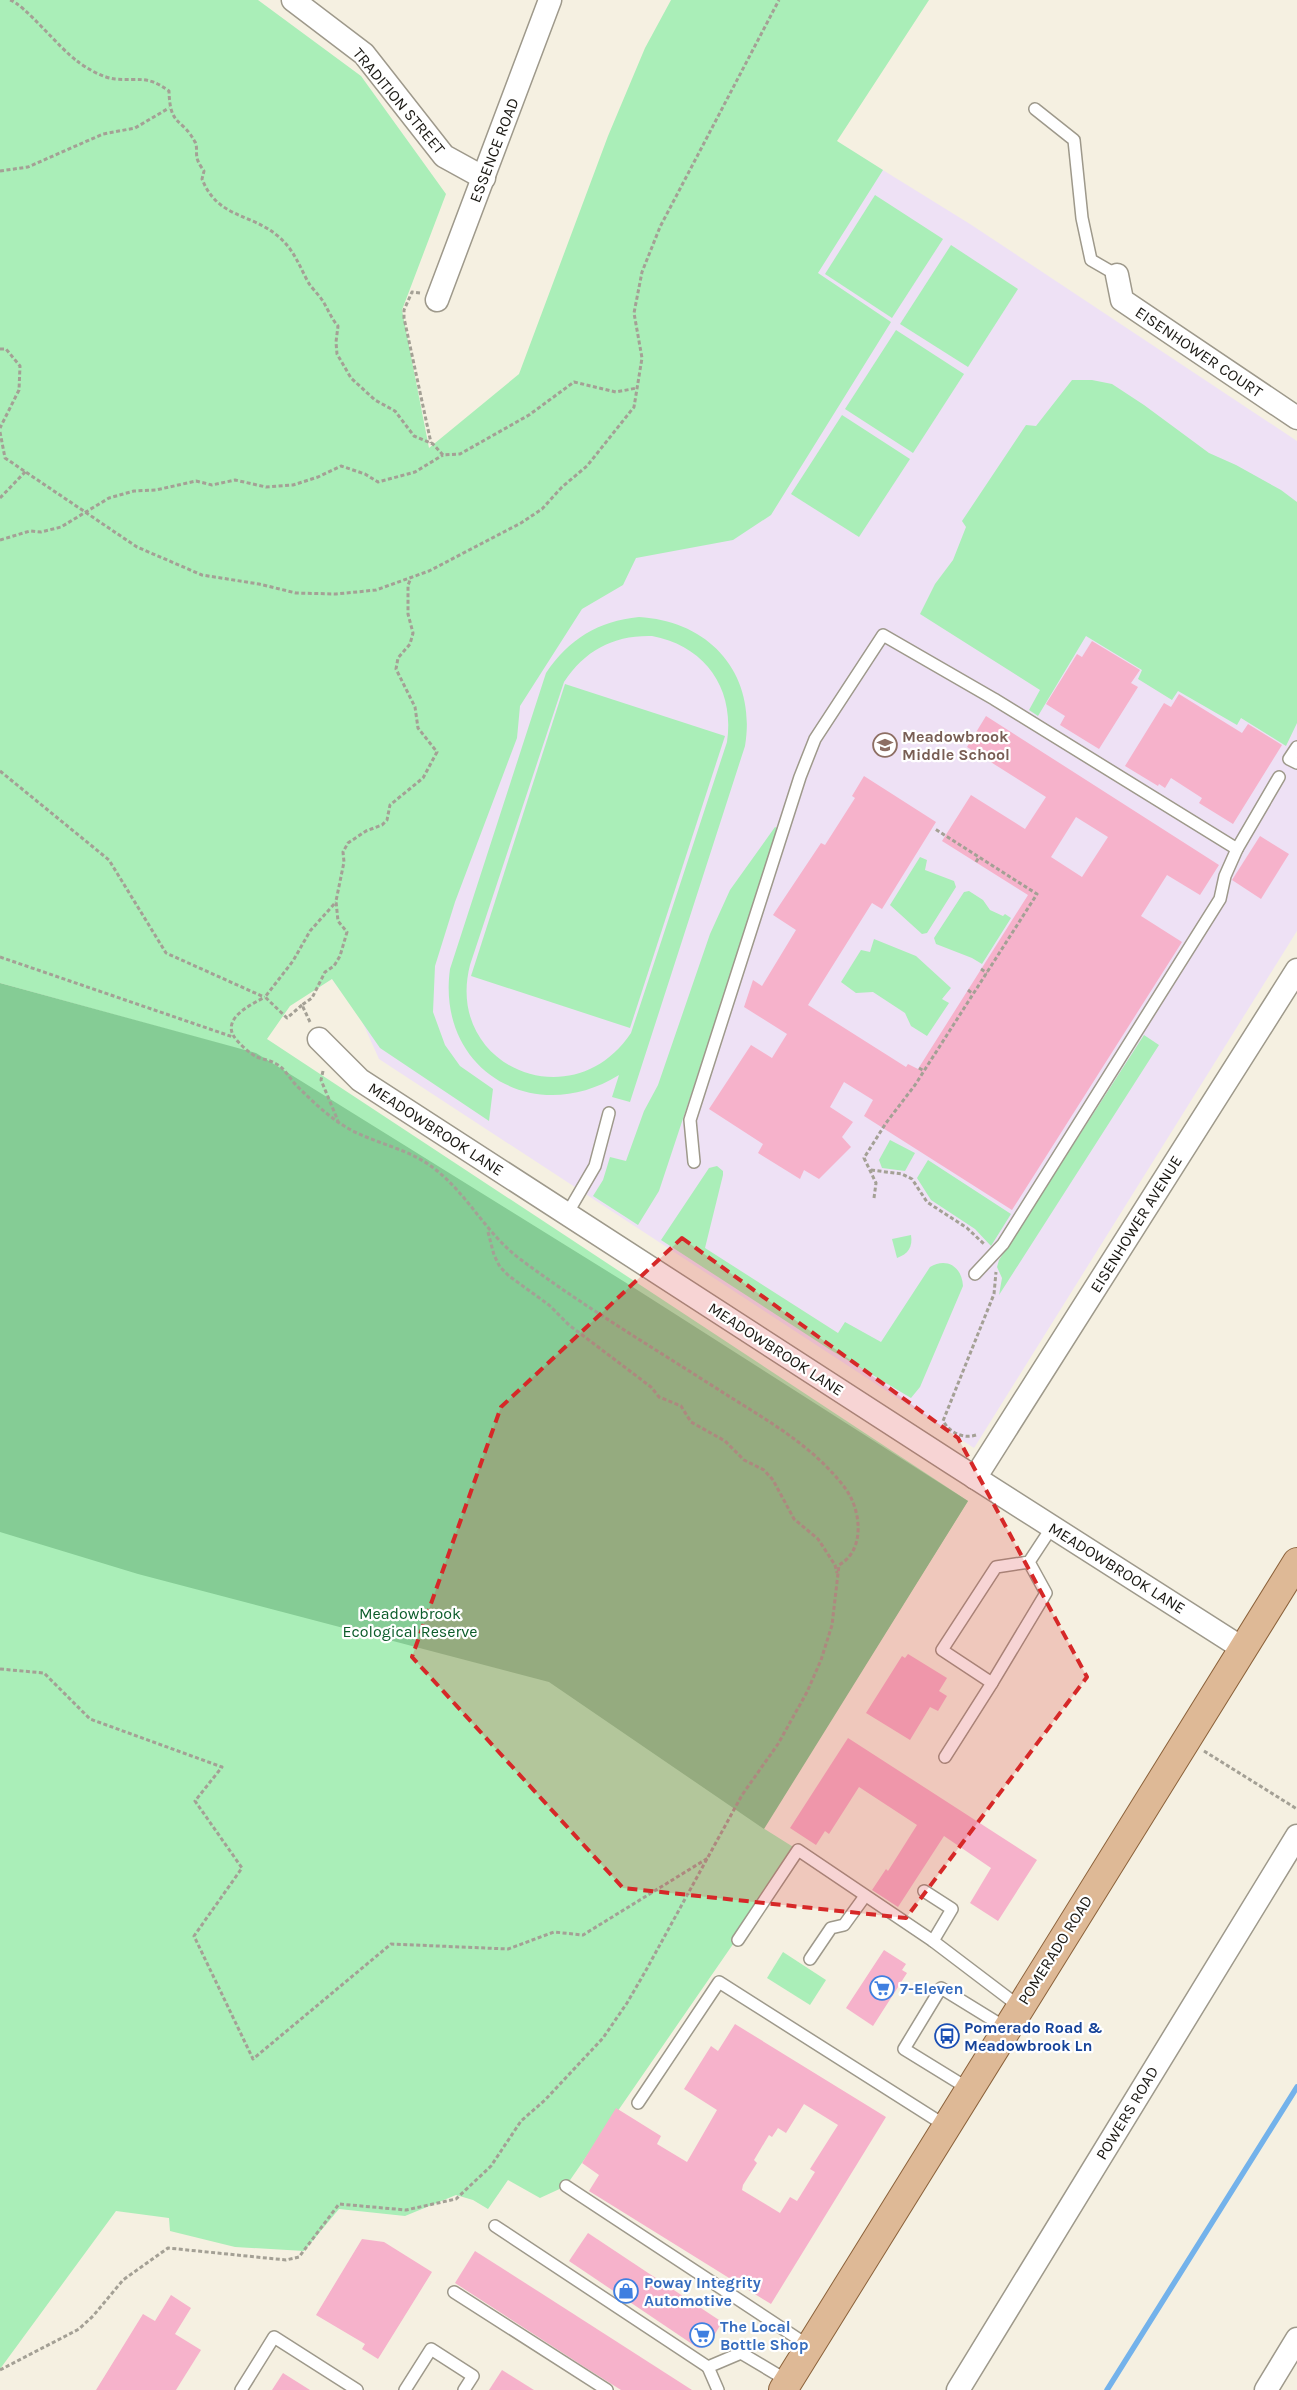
<svg xmlns="http://www.w3.org/2000/svg" width="1297" height="2390" viewBox="0 0 1297 2390" font-family="Karla,sans-serif">
	<style>
		.education { fill: #eee1f5 }
		.green { fill: #aaeeb8; fill-rule: evenodd }
		.forest { fill: #85cc95 }
		.lines { fill: none; stroke-linecap: round; stroke-linejoin: round }
		.stream { stroke: #73b2eb; stroke-width: 5.5 }
		.building { fill: #f6b2cb; fill-rule: evenodd }
		.lane-casing { stroke: #9e998b; stroke-width: 14 }
		.street-casing { stroke: #9e998b; stroke-width: 25 }
		.primary-casing { stroke: #8b623b; stroke-width: 30 }
		.path { stroke: #a4a095; stroke-width: 3; stroke-dasharray: 4 2.5; stroke-linecap: butt }
		.lane { stroke: #fff; stroke-width: 11 }
		.street { stroke: #fff; stroke-width: 22 }
		.primary { stroke: #deb996; stroke-width: 28 }
		.marked { fill: #d62828; fill-opacity: 0.2; stroke: #d62828; stroke-width: 4; stroke-dasharray: 10 6; stroke-linejoin: round }
		.labels { text-anchor: middle; dominant-baseline: central; stroke-width: 4.5; stroke-linejoin: round; paint-order: stroke }
		.street-label { font-size: 16px; fill: #1a1813; stroke: #fff }
		.education-label { font-size: 16px; font-weight: bold; fill: #785e54; stroke: #fff; text-anchor: start }
		.park-label { font-size: 16px; fill: #0b5c2a; stroke: #fff }
		.shop-label { font-size: 16px; font-weight: bold; fill: #366cbe; stroke: #fff; text-anchor: start }
		.transit-label { font-size: 16px; font-weight: bold; fill: #164399; stroke: #fff; text-anchor: start }
	</style>
	<rect width="100%" height="100%" fill="#f5f0e1"/>
	<path class="education" d="M836,141L970,224L1297,441V931L974,1448L379,1059L361,1019L332,979Z"/>
	<g class="green">
		<path d="M0,0H258L361,76L446,194L402,310L429,448L519,374L608,136L645,48L671,0H929L837,141L883,170L818,273L891,322L771,515L733,540L636,558L623,585L582,609L520,706L517,738L455,902L435,966L433,1012L445,1045L460,1066L493,1089L489,1121L380,1048L332,979L290,1006L267,1039L968,1501L763,1828L798,1850L566,2186L540,2198L508,2180L488,2209L473,2200L456,2195L405,2216L339,2209L304,2251L235,2247L170,2231L169,2218L116,2211L0,2369V1197L253,1053L0,983Z"/>
		<path d="M875,195L943,239L892,318L825,274Z"/>
		<path d="M951,245L1018,289L968,367L900,324Z"/>
		<path d="M896,330L964,374L913,453L845,409Z"/>
		<path d="M1072,380H1092L1112,384L1144,405L1209,453L1236,465L1281,490L1297,502V723L1286,746L1241,718L1237,725L1178,691L1172,700L1138,679L1142,670L1086,636L1038,716L1029,710L1040,690L920,614L935,584L953,560L966,527L962,521L1026,425L1036,426Z"/>
		<path d="M842,415L910,459L859,537L791,494Z"/>
		<path d="M639,617C710,621 757,674 745,746L630,1102L612,1097L619,1075C534,1128 436,1070 450,969L546,673C569,639 598,621 639,617ZM652,636C705,646 735,688 727,742L631,1033C572,1121 444,1066 470,965L564,682C585,650 614,635 652,636Z"/>
		<path d="M565,684L725,736L630,1028L471,976Z"/>
		<path d="M775,827L779,829L659,1191L638,1225L593,1196L603,1180L610,1157L626,1161L644,1111L658,1085L710,934L730,890Z"/>
		<path d="M920,857L927,860L925,870L954,881L956,887L927,933L922,934L890,905Z"/>
		<path d="M969,891L983,900L990,910L1003,916L1005,914L1011,918L982,964L972,958L936,944L934,938L964,892Z"/>
		<path d="M874,939L916,956L951,988L942,999L949,1003L927,1036L911,1026L905,1013L873,992L856,993L841,982L861,950L870,952Z"/>
		<path d="M1144,1035L1159,1045L999,1295L1002,1278L997,1267L999,1260Z"/>
		<path d="M890,1140L915,1153L905,1171L882,1168L879,1160Z"/>
		<path d="M928,1160L1011,1214L991,1246L975,1229L931,1200L917,1178Z"/>
		<path d="M717,1166L723,1171V1175L705,1248L838,1333L845,1322L881,1342L930,1267C946,1257 962,1266 963,1286L920,1387L911,1398L829,1349L661,1240L709,1168Z"/>
		<path d="M911,1235C913,1247 908,1254 897,1258L892,1239Z"/>
		<path d="M783,1952L826,1980L810,2005L767,1978Z"/>
	</g>
	<path class="forest" d="M0,983L256,1053L628,1284L968,1501L764,1829L549,1682L138,1574L0,1532Z"/>
	<g class="lines">
		<path class="stream" d="M1107,2390L1297,2087"/>
	</g>
	<g class="building">
		<path d="M1092,641L1140,670L1131,683L1138,687L1099,749L1060,725L1065,716L1046,704L1077,654L1082,657Z"/>
		<path d="M1179,694L1242,733L1248,724L1282,745L1233,824L1199,803L1202,798L1171,778L1165,788L1159,784L1158,786L1125,766L1164,703L1171,707Z"/>
		<path d="M986,716L1219,865L1200,895L1167,875L1141,916L1182,942L1012,1210L864,1116L873,1100L844,1082L830,1107L853,1122L842,1137L851,1147L819,1179L804,1170L800,1179L758,1153L763,1144L709,1109L751,1045L772,1058L787,1034L744,1007L753,980L762,986L796,930L773,915L821,843L825,845L855,798L852,796L864,776L936,822L882,909L872,903L808,1005L906,1067L908,1064L918,1069L1028,895L942,841L971,795L1025,829L1046,797L967,747ZM1076,817L1108,837L1082,877L1051,857Z"/>
		<path d="M1260,836L1289,854L1261,899L1232,880Z"/>
		<path d="M908,1654L947,1678L939,1691L947,1696L938,1711L930,1707L910,1740L866,1713L902,1656L905,1658Z"/>
		<path d="M848,1738L1037,1860L998,1921L970,1903L991,1868L944,1836L898,1907L872,1890L886,1869L888,1871L917,1825L859,1787L829,1834L825,1831L816,1845L790,1828Z"/>
		<path d="M884,1950L906,1964L902,1970L907,1973L873,2026L846,2008Z"/>
		<path d="M735,2024L886,2117L771,2304L589,2191L599,2175L582,2163L616,2108L661,2136L657,2144L687,2162L717,2110L684,2089L711,2046L718,2051ZM804,2104L838,2125L810,2169L815,2172L797,2201L790,2197L780,2213L742,2190L743,2185L757,2163L754,2160L769,2135L772,2137L778,2128L786,2133Z"/>
		<path d="M588,2233L722,2322L708,2346L698,2348L569,2261Z"/>
		<path d="M362,2239L384,2242L432,2272L378,2359L362,2349L365,2344L316,2315Z"/>
		<path d="M475,2251L544,2295L692,2390H621L586,2368L455,2283Z"/>
		<path d="M171,2295L191,2308L175,2334L201,2350L176,2390H96L143,2314L155,2321Z"/>
		<path d="M502,2370L534,2390H489Z"/>
		<path d="M283,2373L310,2390H272Z"/>
	</g>
	<g class="lines">
		<g class="lane-casing">
			<g id="lane">
				<path d="M1035,109L1074,140L1082,218L1091,260L1117,275"/>
				<path d="M1297,747L1289,759L1297,763"/>
				<path d="M1237,849L1279,777"/>
				<path d="M694,1162L690,1120L800,777L815,739L883,635L994,699L1237,849L1225,876L1220,899L1003,1244L975,1274"/>
				<path d="M567,1214L595,1166L609,1113"/>
				<path d="M1029,1562L1046,1593L992,1683L942,1650L996,1567L1029,1562L1052,1527"/>
				<path d="M945,1757L992,1683"/>
				<path d="M924,1891L952,1909L933,1941L1020,2007"/>
				<path d="M738,1940L798,1850L933,1941"/>
				<path d="M810,1959L831,1928L844,1925L865,1896"/>
				<path d="M969,2089L904,2049L941,1988L1006,2028"/>
				<path d="M638,2103L719,1982L946,2126"/>
				<path d="M566,2186L809,2346"/>
				<path d="M495,2226L708,2367L741,2353L788,2381"/>
				<path d="M454,2292L607,2390"/>
				<path d="M708,2367L718,2390"/>
				<path d="M241,2390L274,2337L357,2390"/>
				<path d="M405,2390L431,2349L473,2376L464,2390"/>
			</g>
		</g>
		<g class="street-casing">
			<g id="street">
				<path d="M293,0L364,54L444,156L484,178"/>
				<path d="M1117,275L1122,300L1297,418"/>
				<path d="M437,300L550,0"/>
				<path d="M319,1039L360,1080L952,1463L1242,1648"/>
				<path d="M975,1478L1297,970"/>
				<path d="M958,2390L1297,1836"/>
				<path d="M1266,2390L1297,2339"/>
			</g>
		</g>
		<g class="primary-casing">
			<path id="primary" d="M783,2390L1297,1562"/>
		</g>
		<g class="path">
			<path d="M10,0C24,4 60,49 77,61C86,68 103,78 115,79C140,81 147,75 169,91C170,128 182,117 195,142C198,146 195,155 198,161C199,164 202,168 204,171L202,179C218,219 250,212 279,237C294,250 299,265 308,282C311,287 316,292 320,297C327,306 330,317 338,326L336,342L337,354L351,378L375,400L395,411L414,436L433,444L443,455L460,454L529,415L574,382L616,392L637,388"/>
			<path d="M0,171L28,167L103,134L135,128L169,108"/>
			<path d="M420,293L412,292L404,310V318L431,443"/>
			<path d="M0,349H6L20,366L19,390L0,428"/>
			<path d="M0,432L5,458L137,547L202,575L259,584L296,593L336,594L376,590L429,571L521,523L542,509L562,487L587,466L634,407L642,358L634,313L642,272L660,227L779,0"/>
			<path d="M0,498L26,471"/>
			<path d="M0,540L30,531L41,532L61,527L109,498L134,491L156,490L196,481L212,485L235,480L266,487L293,485L318,477L341,466L365,474L378,482L415,472L443,455"/>
			<path d="M0,771L109,860L166,953L264,997"/>
			<path d="M976,862L979,857"/>
			<path d="M0,957L233,1037"/>
			<path d="M981,969L987,973"/>
			<path d="M968,990L973,994"/>
			<path d="M302,1005L287,1018L265,997L293,961L310,931L336,902"/>
			<path d="M310,1022L302,1005L312,998L325,972L334,966L340,956L347,932L338,921L336,901L344,862L343,852L348,843L366,831L382,825L387,820L390,805L423,778L437,752L418,728L415,707L396,669L398,658L410,644L413,633L408,614V585L411,578"/>
			<path d="M919,1068L924,1071"/>
			<path d="M323,1071L321,1080L338,1121"/>
			<path d="M871,1170L902,1174L912,1179L927,1202L967,1228L984,1244"/>
			<path d="M874,1198L876,1183L864,1158L886,1123L915,1085L1037,894L935,829"/>
			<path d="M488,1232L494,1255L500,1267L509,1276L549,1305L569,1325L651,1387L659,1397L681,1406L691,1422L725,1441L744,1460L764,1470L773,1480L794,1519L818,1539L835,1565L837,1573"/>
			<path d="M976,1435C963,1439 950,1433 943,1421L994,1294L996,1272"/>
			<path d="M0,1669L44,1673L90,1719L222,1767L195,1801L242,1868L194,1936L253,2059L391,1944L508,1949L554,1932L583,1935L708,1858"/>
			<path d="M1204,1751L1297,1809"/>
			<path d="M0,2370L79,2329L93,2316L123,2280L168,2248L286,2260L299,2257L339,2204L406,2210L456,2199L491,2166L521,2121L545,2100L603,2038L627,2003L645,1972L742,1795L778,1744L807,1692L821,1660L832,1625L839,1565C866,1550 861,1509 845,1488C813,1445 763,1418 719,1390C652,1347 583,1306 520,1259C483,1231 467,1191 428,1164C401,1146 368,1142 341,1124C326,1114 312,1101 299,1088C291,1081 287,1071 278,1065C271,1060 264,1060 257,1057C250,1054 237,1042 233,1035C224,1017 252,1004 265,997"/>
		</g>
		<use href="#lane" class="lane"/>
		<use href="#street" class="street"/>
		<use href="#primary" class="primary"/>
	</g>
	<path class="marked" d="M682,1238L958,1438L1087,1677L906,1918L623,1888L412,1657L501,1407Z"/>
	<defs>
		<g id="school-ring" transform="scale(1.25)"><circle r="9.5" fill="#fff" stroke="#8d6e63" stroke-width="1.5"/><path d="M0-5L7-2L0 1L-7-2ZM-4 1L0 2.5L4 1V4Q0 6-4 4Z" fill="#8d6e63"/></g>
		<g id="supermarket-ring" transform="scale(1.25)"><circle r="9.5" fill="#fff" stroke="#3f7fe0" stroke-width="1.5"/><path d="M-6-5.5h2.5l.6 2H6L4.5 2H-2.5L-4.4-4H-6ZM-1.5 3.2a1.3 1.3 0 1 0 .1 0ZM3 3.2a1.3 1.3 0 1 0 .1 0Z" fill="#3f7fe0"/></g>
		<g id="bus-ring" transform="scale(1.25)"><circle r="9.5" fill="#fff" stroke="#1a4fb4" stroke-width="1.5"/><path d="M-5-6H5V4H4V6H2V4H-2V6H-4V4H-5ZM-3.5-4V0h7V-4ZM-3.5 1.2v1.5H-2V1.2ZM2 1.2v1.5H3.5V1.2Z" fill="#1a4fb4"/></g>
		<g id="shop-ring" transform="scale(1.25)"><circle r="9.5" fill="#fff" stroke="#3f7fe0" stroke-width="1.5"/><path d="M-5-2.5h2.3a2.7 3.5 0 0 1 5.4 0H5L5.5 6h-11ZM-1.5-2.5h3a1.5 2.3 0 0 0-3 0Z" fill="#3f7fe0"/></g>
	</defs>
	<g fill-rule="evenodd">
		<use href="#school-ring" x="885" y="745"/>
		<use href="#supermarket-ring" x="882" y="1988"/>
		<use href="#bus-ring" x="947" y="2036"/>
		<use href="#shop-ring" x="626" y="2291"/>
		<use href="#supermarket-ring" x="702" y="2335"/>
	</g>
	<g class="labels">
		<g class="street-label">
			<text transform="translate(399 101) rotate(50)">TRADITION STREET</text>
			<text transform="translate(494 150) rotate(-69)">ESSENCE ROAD</text>
			<text transform="translate(1199 352) rotate(34)">EISENHOWER COURT</text>
			<text transform="translate(436 1129) rotate(33)">MEADOWBROOK LANE</text>
			<text transform="translate(1136 1224) rotate(-58)">EISENHOWER AVENUE</text>
			<text transform="translate(776 1349) rotate(33)">MEADOWBROOK LANE</text>
			<text transform="translate(1117 1568) rotate(32)">MEADOWBROOK LANE</text>
			<text transform="translate(1055 1950) rotate(-58)">POMERADO ROAD</text>
			<text transform="translate(1127 2113) rotate(-59)">POWERS ROAD</text>
		</g>
		<g class="education-label">
			<text x="902" y="736">Meadowbrook<tspan x="902" dy="18">Middle School</tspan></text>
		</g>
		<g class="park-label">
			<text x="410" y="1613">Meadowbrook<tspan x="410" dy="18">Ecological Reserve</tspan></text>
		</g>
		<g class="shop-label">
			<text x="900" y="1988">7-Eleven</text>
			<text x="644" y="2282">Poway Integrity<tspan x="644" dy="18">Automotive</tspan></text>
			<text x="720" y="2326">The Local<tspan x="720" dy="18">Bottle Shop</tspan></text>
		</g>
		<g class="transit-label">
			<text x="964" y="2027">Pomerado Road &amp;<tspan x="964" dy="18">Meadowbrook Ln</tspan></text>
		</g>
	</g>
</svg>
